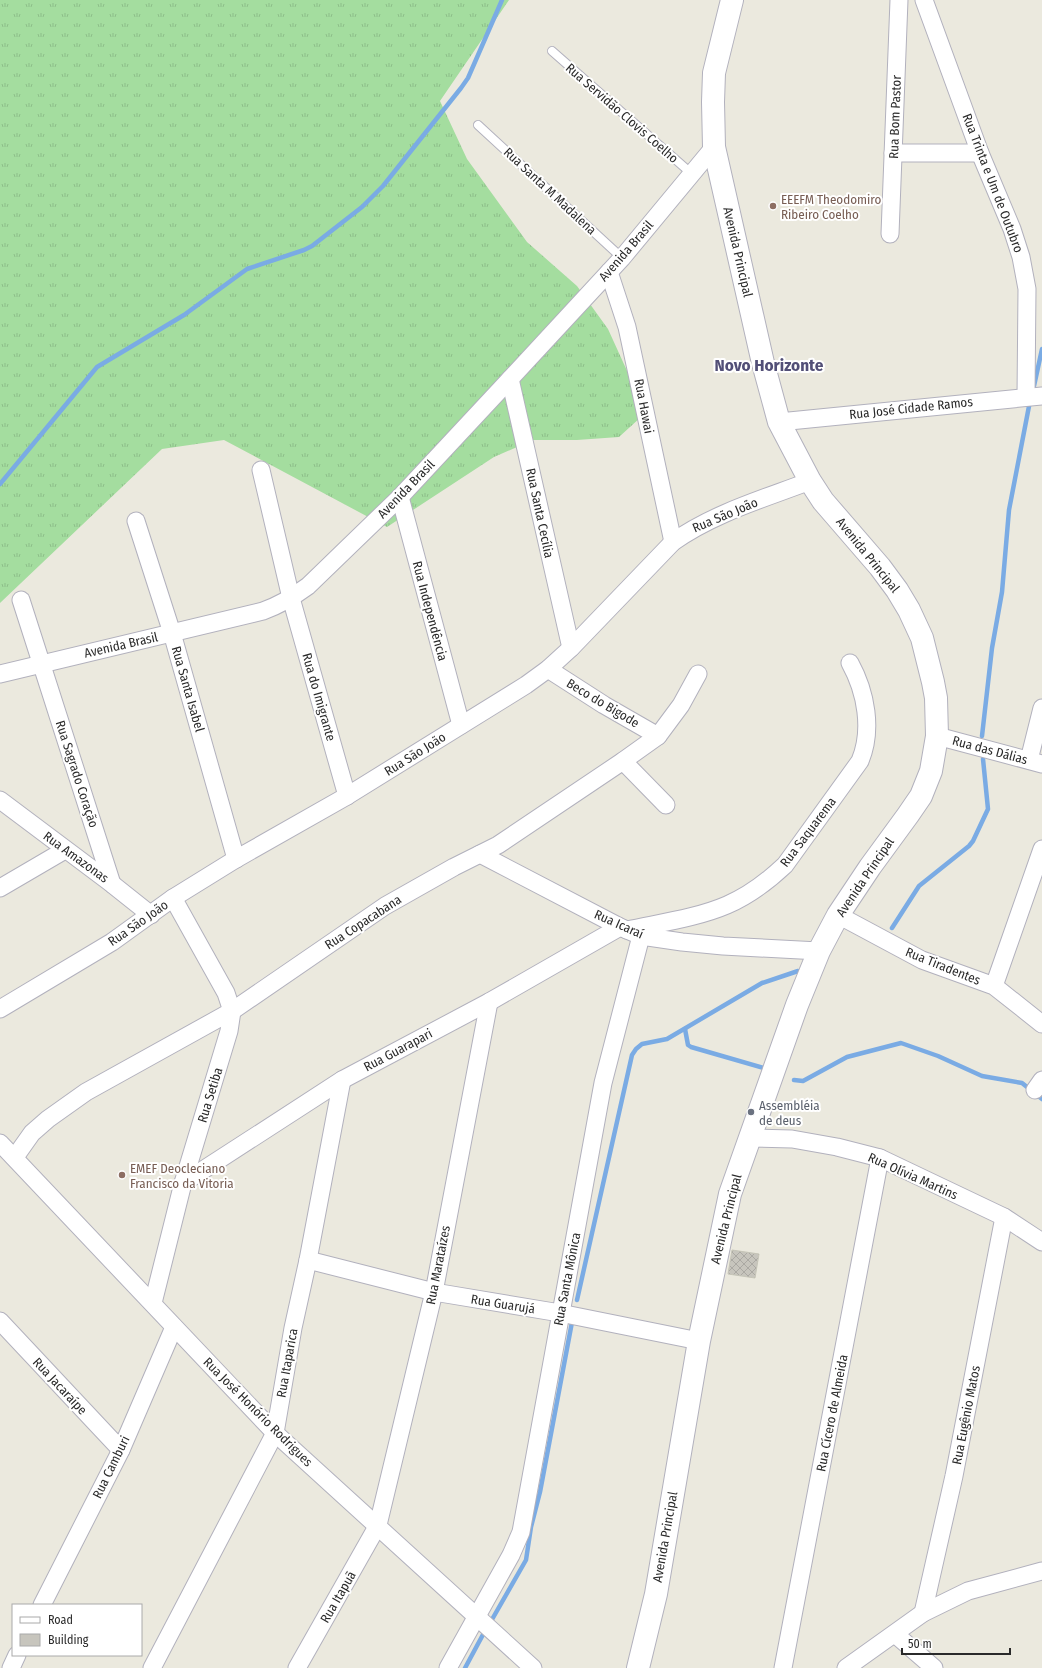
<svg xmlns="http://www.w3.org/2000/svg" width="1042" height="1668" viewBox="0 0 1042 1668" font-family="'Fira Sans Condensed',sans-serif">
	<style>
		.grass { fill: url(#grass-tufts) }
		.lines { fill: none; stroke-linecap: round; stroke-linejoin: round }
		.stream { stroke: #7aabe4; stroke-width: 4.5 }
		.building { fill: url(#building-cross-hatch); stroke: #c6c5b8 }
		.lane-casing { stroke: #b2b1bd; stroke-width: 10 }
		.street-casing { stroke: #b2b1bd; stroke-width: 19 }
		.secondary-casing { stroke: #b2b1bd; stroke-width: 24 }
		.lane { stroke: #fff; stroke-width: 8 }
		.street { stroke: #fff; stroke-width: 17 }
		.secondary { stroke: #fff; stroke-width: 22 }
		.education-dot { fill: #8d6e63; stroke: #fff; stroke-width: 1.5 }
		.worship-dot { fill: #6b7280; stroke: #fff; stroke-width: 1.5 }
		.labels { text-anchor: middle; dominant-baseline: central; stroke-width: 4; stroke-linejoin: round; paint-order: stroke }
		.street-label { font-size: 13px; fill: #2a2a2a; stroke: #fff }
		.education-label { font-size: 13px; fill: #785e54; stroke: #fff; text-anchor: start }
		.worship-label { font-size: 13px; fill: #5b616d; stroke: #fff; text-anchor: start }
		.district-label { font-size: 17px; font-weight: bold; fill: #524f77; stroke: #fff }
	</style>
	<defs>
		<pattern id="grass-tufts" width="24" height="20" patternUnits="userSpaceOnUse"><rect width="24" height="20" fill="#a4dd9f"/><path d="M3 7l-1-3M5 7V3M7 7l1-3M15 17l-1-3M17 17v-4M19 17l1-3" fill="none" stroke="#8dbe89"/></pattern>
		<pattern id="building-cross-hatch" width="8" height="8" patternUnits="userSpaceOnUse"><rect width="8" height="8" fill="#c7c5bd"/><path d="M0 0l8 8M0 8l8-8" fill="none" stroke="#aba9a3"/></pattern>
	</defs>
	<rect width="100%" height="100%" fill="#ebe9de"/>
	<path class="grass" d="M0,0H509L440,101L467,159L527,242L577,286L608,329L633,384L641,417L619,437L577,440H533L494,457L387,527L224,440L162,449L0,603Z"/>
	<g class="lines">
		<g class="stream">
			<path d="M1034,386L1042,349"/>
			<path d="M0,484L97,367L184,315L247,269L304,250L312,246L362,207L383,186L461,88L468,78L502,0"/>
			<path d="M982,736L992,648L1002,592L1009,510L1030,401"/>
			<path d="M892,928L919,886L969,846L973,841L988,809L983,759"/>
			<path d="M685,1029L688,1045L691,1047L764,1068"/>
			<path d="M794,1080L803,1081L847,1057L901,1043L938,1056L982,1076L1022,1083L1042,1099"/>
			<path d="M577,1300L632,1055L636,1049L642,1044L667,1039L762,983L798,971"/>
			<path d="M490,1623L526,1560L531,1527L540,1492L572,1322"/>
			<path d="M465,1668L486,1629"/>
		</g>
	</g>
	<path class="building" d="M732,1250L759,1254L755,1278L728,1274Z"/>
	<g class="lines">
		<g class="lane-casing">
			<g id="lane">
				<path d="M552,51L692,174"/>
				<path d="M478,125L622,258"/>
			</g>
		</g>
		<g class="street-casing">
			<g id="street">
				<path d="M924,0L980,153L1012,229L1021,257L1027,289L1026,396"/>
				<path d="M893,153H980"/>
				<path d="M890,234L899,0"/>
				<path d="M609,272L627,327L673,542"/>
				<path d="M510,379L571,648"/>
				<path d="M779,422L1042,396"/>
				<path d="M261,470L291,598L347,796"/>
				<path d="M400,497L461,725"/>
				<path d="M136,521L172,633L236,859"/>
				<path d="M21,600L112,884"/>
				<path d="M548,669L604,705L658,736"/>
				<path d="M0,674L263,611C280,605 293,597 308,586L400,497L510,379L622,258L714,147"/>
				<path d="M937,736L1042,764"/>
				<path d="M1029,760L1042,708"/>
				<path d="M623,761L666,805"/>
				<path d="M0,800L112,884L151,915"/>
				<path d="M480,854L620,927L641,936L682,942L723,946L819,951"/>
				<path d="M0,888L65,850"/>
				<path d="M838,915L922,960L994,986L1042,1024"/>
				<path d="M627,930C659,923 697,918 727,905C748,896 768,881 785,865L860,761C873,730 866,692 850,663"/>
				<path d="M994,986L1042,849"/>
				<path d="M0,1009L112,942L173,898L236,859L347,796L526,685L548,669L571,648L673,542C714,513 763,499 810,481"/>
				<path d="M1035,1090L1042,1080"/>
				<path d="M749,1138L792,1139L837,1147L880,1158L1004,1217L1042,1242"/>
				<path d="M0,1143L275,1433L533,1668"/>
				<path d="M15,1157L32,1133L48,1119L86,1092L232,1011L385,906L454,867L498,845L623,761L658,736L681,705L698,674"/>
				<path d="M183,1183L342,1080L489,1002L620,927"/>
				<path d="M308,1260L434,1292L560,1313L699,1341"/>
				<path d="M153,1303L183,1183L229,1031L232,1011L226,993L173,898"/>
				<path d="M0,1321L121,1450"/>
				<path d="M42,1605L121,1450L174,1327"/>
				<path d="M923,1613L954,1476L1004,1217"/>
				<path d="M895,1634L934,1668"/>
				<path d="M11,1668L17,1655"/>
				<path d="M152,1668L275,1433L293,1328L308,1260L342,1080"/>
				<path d="M297,1668L378,1525L434,1292L489,1002"/>
				<path d="M448,1668L511,1555L521,1532L603,1083L641,936"/>
				<path d="M783,1668L880,1158"/>
				<path d="M846,1668L923,1613L968,1591L1042,1571"/>
			</g>
		</g>
		<g class="secondary-casing">
			<path id="secondary" d="M638,1668L656,1594L699,1341L730,1194L797,1005L819,951L838,915L870,867L908,815L921,796L931,771L937,736L936,698L933,682L922,638L909,610L897,590L880,567L823,501L810,481L779,422L763,363L714,147L713,102L714,73L732,0"/>
		</g>
		<use href="#lane" class="lane"/>
		<use href="#street" class="street"/>
		<use href="#secondary" class="secondary"/>
	</g>
	<g class="education-dot">
		<circle cx="773" cy="206" r="4"/>
		<circle cx="122" cy="1175" r="4"/>
	</g>
	<circle class="worship-dot" cx="751" cy="1112" r="4"/>
	<g class="labels">
		<g class="street-label">
			<text transform="translate(622 113) rotate(41)">Rua Servidão Clovis Coelho</text>
			<text transform="translate(895 117) rotate(-88)">Rua Bom Pastor</text>
			<text transform="translate(993 183) rotate(69)">Rua Trinta e Um de Outubro</text>
			<text transform="translate(550 191) rotate(43)">Rua Santa M Madalena</text>
			<text transform="translate(626 251) rotate(-49)">Avenida Brasil</text>
			<text transform="translate(738 252) rotate(77)">Avenida Principal</text>
			<text transform="translate(644 406) rotate(79)">Rua Hawai</text>
			<text transform="translate(911 408) rotate(-6)">Rua José Cidade Ramos</text>
			<text transform="translate(406 489) rotate(-46)">Avenida Brasil</text>
			<text transform="translate(540 513) rotate(78)">Rua Santa Cecília</text>
			<text transform="translate(725 515) rotate(-23)">Rua São João</text>
			<text transform="translate(868 555) rotate(51)">Avenida Principal</text>
			<text transform="translate(430 611) rotate(75)">Rua Independência</text>
			<text transform="translate(121 645) rotate(-13)">Avenida Brasil</text>
			<text transform="translate(188 689) rotate(74)">Rua Santa Isabel</text>
			<text transform="translate(319 697) rotate(74)">Rua do Imigrante</text>
			<text transform="translate(603 703) rotate(31)">Beco do Bigode</text>
			<text transform="translate(990 750) rotate(15)">Rua das Dálias</text>
			<text transform="translate(415 754) rotate(-32)">Rua São João</text>
			<text transform="translate(77 774) rotate(72)">Rua Sagrado Coração</text>
			<text transform="translate(808 832) rotate(-53)">Rua Saquarema</text>
			<text transform="translate(76 857) rotate(36)">Rua Amazonas</text>
			<text transform="translate(865 877) rotate(-56)">Avenida Principal</text>
			<text transform="translate(363 922) rotate(-33)">Rua Copacabana</text>
			<text transform="translate(138 923) rotate(-35)">Rua São João</text>
			<text transform="translate(619 924) rotate(24)">Rua Icaraí</text>
			<text transform="translate(943 966) rotate(22)">Rua Tiradentes</text>
			<text transform="translate(398 1050) rotate(-28)">Rua Guarapari</text>
			<text transform="translate(210 1095) rotate(-73)">Rua Setiba</text>
			<text transform="translate(913 1176) rotate(24)">Rua Olívia Martins</text>
			<text transform="translate(726 1219) rotate(-76)">Avenida Principal</text>
			<text transform="translate(438 1265) rotate(-79)">Rua Marataízes</text>
			<text transform="translate(567 1279) rotate(-79)">Rua Santa Mônica</text>
			<text transform="translate(503 1304) rotate(9)">Rua Guarujá</text>
			<text transform="translate(287 1363) rotate(-80)">Rua Itaparica</text>
			<text transform="translate(60 1386) rotate(47)">Rua Jacaraípe</text>
			<text transform="translate(258 1412) rotate(45)">Rua José Honório Rodrigues</text>
			<text transform="translate(832 1413) rotate(-79)">Rua Cícero de Almeida</text>
			<text transform="translate(966 1415) rotate(-79)">Rua Eugênio Matos</text>
			<text transform="translate(111 1467) rotate(-64)">Rua Camburi</text>
			<text transform="translate(665 1537) rotate(-80)">Avenida Principal</text>
			<text transform="translate(338 1597) rotate(-60)">Rua Itapuã</text>
		</g>
		<g class="education-label">
			<text x="781" y="199">EEEFM Theodomiro<tspan x="781" dy="15">Ribeiro Coelho</tspan></text>
			<text x="130" y="1168">EMEF Deocleciano<tspan x="130" dy="15">Francisco da Vitoria</tspan></text>
		</g>
		<g class="worship-label">
			<text x="759" y="1105">Assembléia<tspan x="759" dy="15">de deus</tspan></text>
		</g>
		<g class="district-label">
			<text x="769" y="365">Novo Horizonte</text>
		</g>
	</g>
	<rect x="12" y="1604" width="130" height="52" fill="#ffffff" stroke="#aaaaaa"/>
	<rect x="20" y="1617" width="20" height="6" fill="#ffffff" stroke="#aaaaaa"/>
	<text x="48" y="1624" font-size="12" fill="#2a2a2a">Road</text>
	<rect x="20" y="1634" width="20" height="12" fill="#c7c5bd" stroke="#aaaaaa"/>
	<text x="48" y="1644" font-size="12" fill="#2a2a2a">Building</text>
	<path d="M902 1648v6h108v-6" fill="none" stroke="#2a2a2a" stroke-width="2"/>
	<text x="908" y="1648" font-size="12" fill="#2a2a2a" stroke="#ffffff" stroke-width="3" paint-order="stroke">50 m</text>
</svg>
